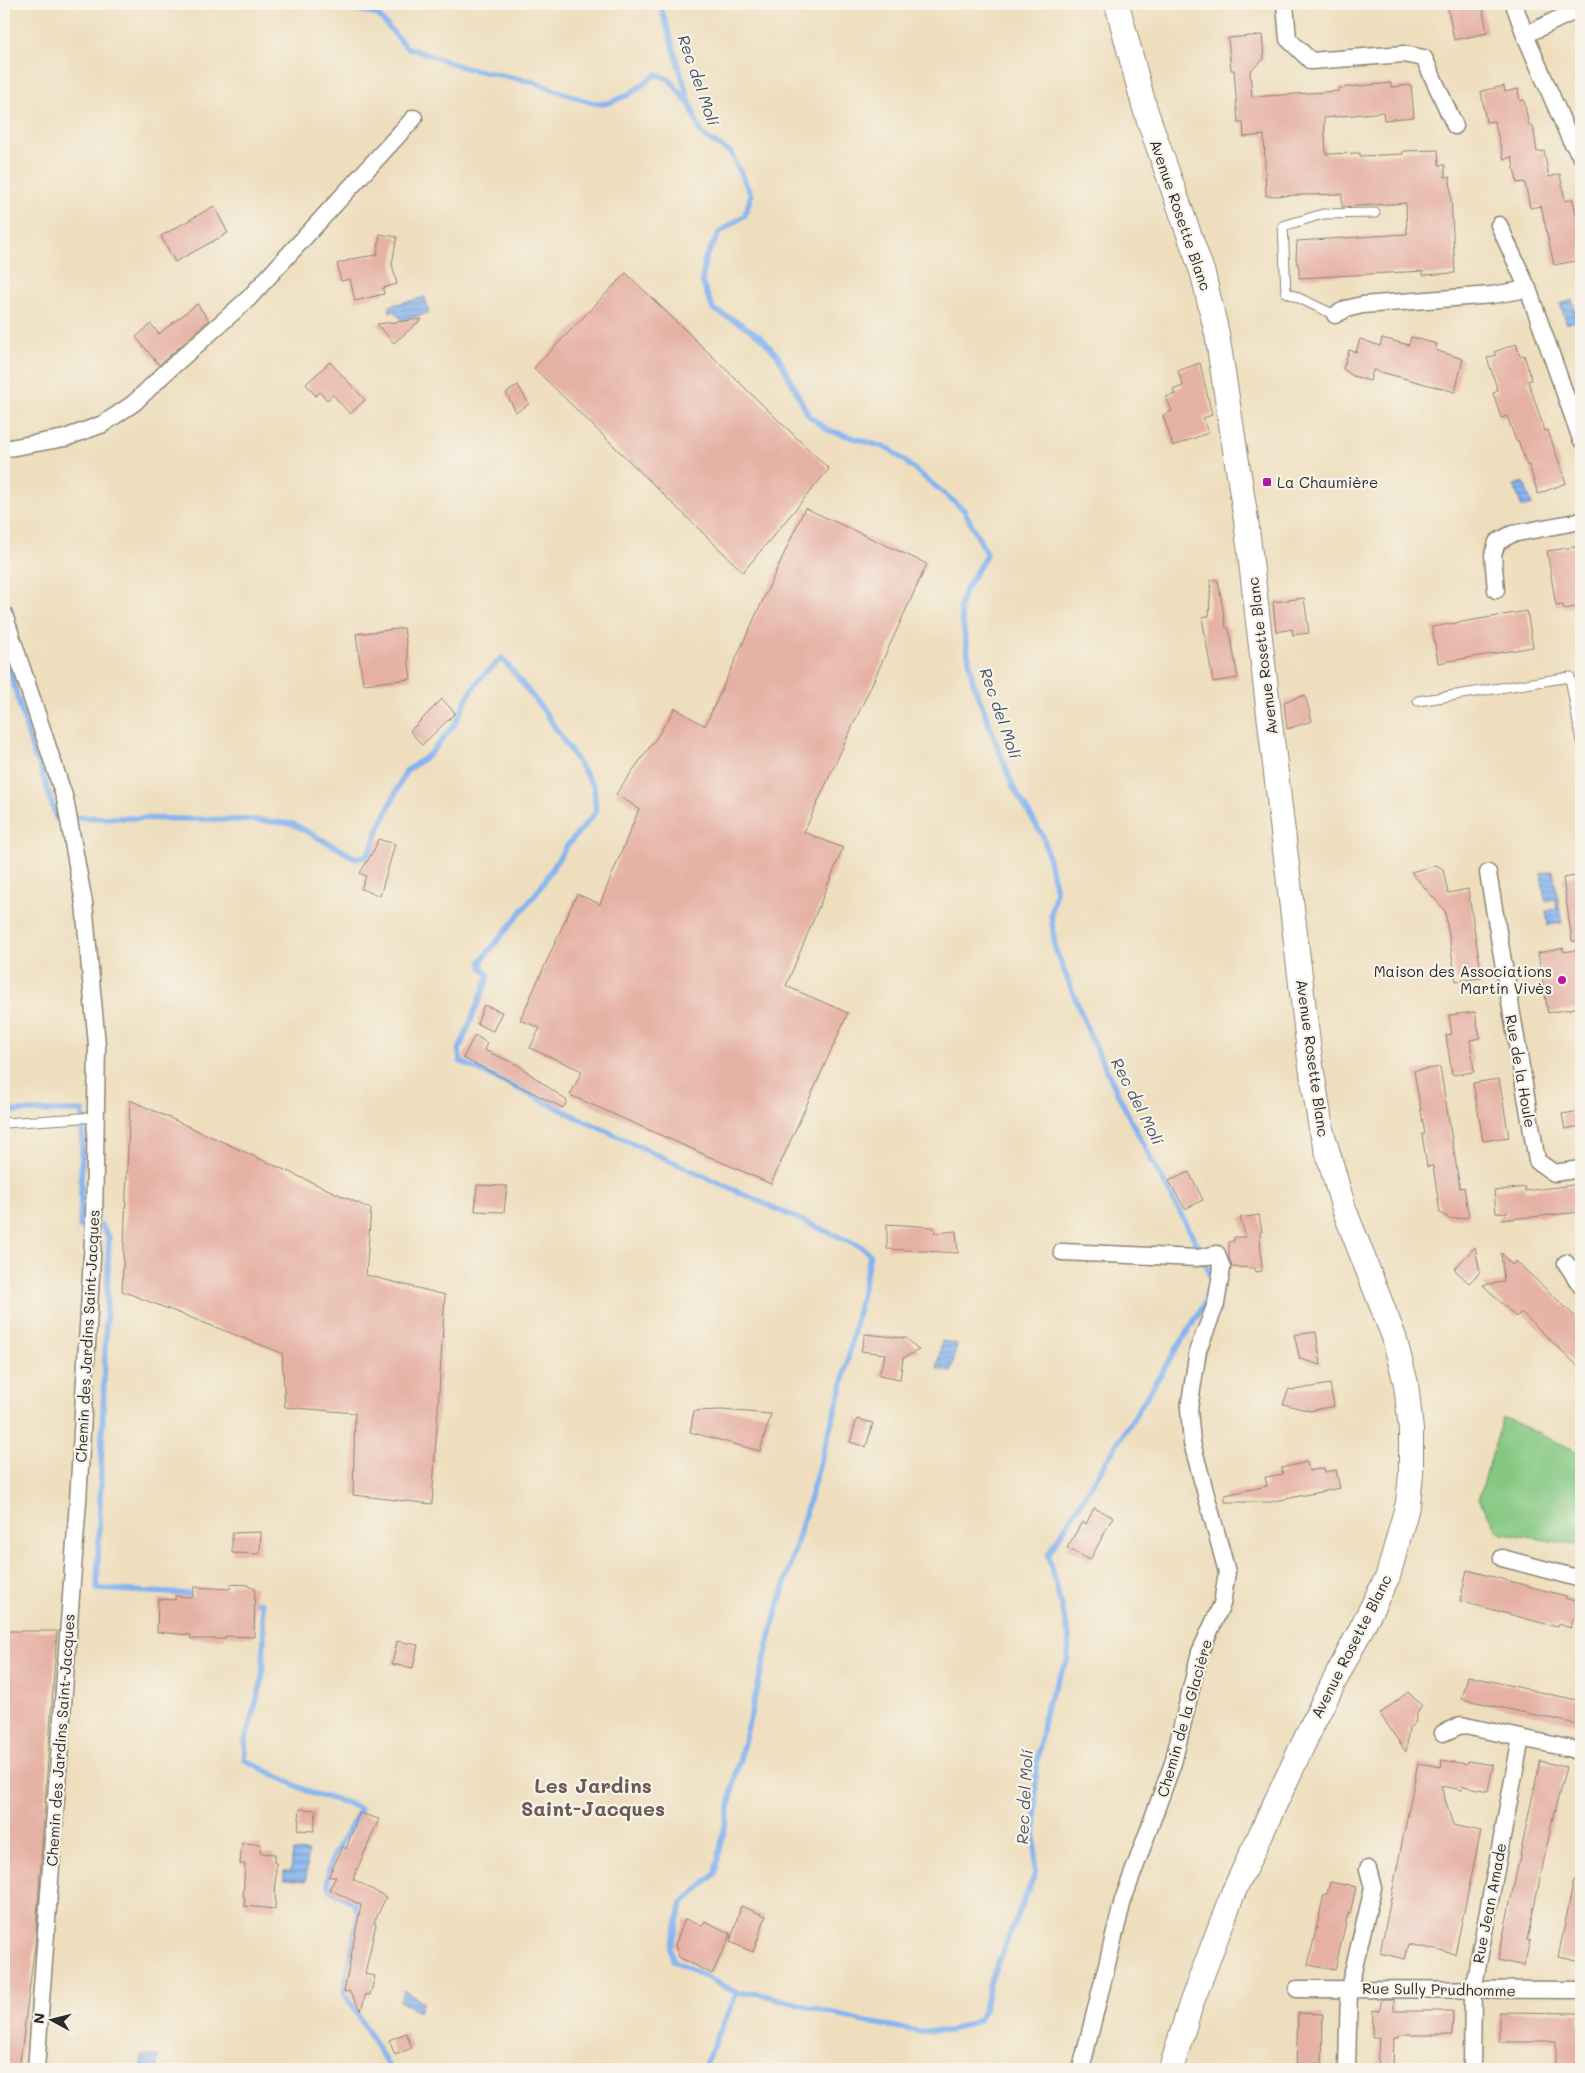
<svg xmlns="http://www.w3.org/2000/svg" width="1585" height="2073" viewBox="0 0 1585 2073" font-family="Mali,sans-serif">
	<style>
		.green { fill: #83c781; stroke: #577956 }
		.water { fill: url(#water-rules); stroke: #58708d }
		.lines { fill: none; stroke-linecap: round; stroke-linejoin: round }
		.stream { stroke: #84b4ef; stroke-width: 5.5 }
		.building { fill: #e6b1a5 }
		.lane-casing { stroke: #8c8474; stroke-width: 11 }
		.street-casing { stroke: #8c8474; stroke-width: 19 }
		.secondary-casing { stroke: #8c8474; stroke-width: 26 }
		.lane { stroke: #fff; stroke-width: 9 }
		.street { stroke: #fff; stroke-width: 16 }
		.secondary { stroke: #fff; stroke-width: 24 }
		.poi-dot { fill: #b5179e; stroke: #f7f3e8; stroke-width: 2 }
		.labels { text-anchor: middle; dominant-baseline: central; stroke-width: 4.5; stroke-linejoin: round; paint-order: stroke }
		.street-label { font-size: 15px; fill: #2b2b2b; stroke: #f7f3e8 }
		.poi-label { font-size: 15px; fill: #2b2b2b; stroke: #f7f3e8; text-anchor: start }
		.water-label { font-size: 16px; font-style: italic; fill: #465466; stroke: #f7f3e8 }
		.district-label { font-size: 20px; font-weight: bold; fill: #6c5a56; stroke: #f7f3e8 }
	</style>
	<defs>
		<pattern id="water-rules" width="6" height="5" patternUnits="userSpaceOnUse" patternTransform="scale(1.25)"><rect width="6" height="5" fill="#84b4ef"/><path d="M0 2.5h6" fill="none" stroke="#6c93c2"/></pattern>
	</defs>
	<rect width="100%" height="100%" fill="#f7f3e8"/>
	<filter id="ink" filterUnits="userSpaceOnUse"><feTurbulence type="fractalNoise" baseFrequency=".02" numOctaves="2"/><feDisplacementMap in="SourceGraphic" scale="10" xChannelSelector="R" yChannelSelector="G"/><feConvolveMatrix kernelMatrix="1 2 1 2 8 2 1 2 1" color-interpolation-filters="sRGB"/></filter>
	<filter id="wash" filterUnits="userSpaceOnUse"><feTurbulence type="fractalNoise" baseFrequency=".0096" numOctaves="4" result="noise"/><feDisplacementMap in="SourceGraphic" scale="20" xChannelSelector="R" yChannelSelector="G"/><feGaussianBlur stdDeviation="1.12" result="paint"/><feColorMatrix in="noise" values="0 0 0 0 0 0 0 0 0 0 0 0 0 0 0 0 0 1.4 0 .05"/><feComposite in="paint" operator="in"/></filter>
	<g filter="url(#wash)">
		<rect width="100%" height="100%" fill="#eedebd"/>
		<path class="green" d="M1503,1417L1581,1453V1546L1498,1532L1479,1499Z"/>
		<g class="water">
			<path d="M425,297L429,313L402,320L394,311L390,312L389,306Z"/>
			<path d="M1572,300L1578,320L1567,324L1560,304Z"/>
			<path d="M1524,482L1532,505L1522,508L1514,485Z"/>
			<path d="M1553,871L1562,923L1548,925L1546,911L1557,909L1555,899L1545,901L1541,873Z"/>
			<path d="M942,1341L957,1344L951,1372L937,1369Z"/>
			<path d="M293,1851L308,1852L306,1881L284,1879V1871H291Z"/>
			<path d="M404,1990L423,2002L419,2012L400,2001Z"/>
			<path d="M142,2055L158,2056L157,2069H140Z"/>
		</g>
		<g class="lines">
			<g class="stream">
				<path d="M339,4L378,15L406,47L465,68L530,81L589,102L602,104L611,102L628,95L657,74L670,80L688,103"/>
				<path d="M660,4L691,107L702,135L731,153L751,195L745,215L720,232L705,259L702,282L713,309L743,325L761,337L778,356L809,416L828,430L890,449L964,510L987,554L964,592L960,608L973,682L1013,787L1044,838L1056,891L1051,914L1055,948L1092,1040L1131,1121L1199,1248L1213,1281L1202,1308L1048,1555L1069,1636L1068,1659L1046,1706L1036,1769L1035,1874L991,1979L984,2009L979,2020L949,2031H918L861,2021L756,1993H737L703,2069"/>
				<path d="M4,650L34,755L40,766L56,817L255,820L293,824L356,858L365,857L372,848L379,828L406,771L430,754L455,724L468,696L479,680L502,658L545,712L594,787L596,812L566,847L538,891L481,961L482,968L489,976L459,1050L460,1061C593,1126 727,1188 862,1247L870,1255L842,1387L774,1621L735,1778L715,1874L682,1904L671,1948L673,1960L737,1993"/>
				<path d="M4,1111H83L80,1227"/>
				<path d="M101,1225L109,1237L97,1589L188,1594"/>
				<path d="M249,1601L262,1603L264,1640L262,1681L245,1741V1760L311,1793L347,1803L360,1809C350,1835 322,1859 329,1889L353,1902L359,1913L344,1992L390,2069"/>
			</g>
		</g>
		<g id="blocks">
			<g class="building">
				<path d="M1447,4H1482L1487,33L1454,40Z"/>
				<path d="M1262,35L1264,59L1250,71L1252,97L1339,91V88L1381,84L1391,83V87L1411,85L1414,117L1384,120L1383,112L1324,118L1326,154L1360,153V156L1403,154V151L1438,150L1439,165H1445V177H1450L1455,273L1423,275V271L1299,278V268L1296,260L1297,241L1407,234L1406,203L1342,207V194L1266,196L1264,135L1244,137L1243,123H1238L1234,70H1231L1228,38Z"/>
				<path d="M1504,86L1505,92L1518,89L1520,101L1524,100L1529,126H1533L1537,152L1544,151L1549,177L1560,174L1565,201L1573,199L1576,215L1581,214V260L1554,265L1541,206L1530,208L1525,182L1517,183L1512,157L1504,159L1494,121L1486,122L1481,91Z"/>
				<path d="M214,206L228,233L175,262L161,236Z"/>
				<path d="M380,234L397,237L392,264L397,284L383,288L384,294L355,301L350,279L341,281L337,264L356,258L377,255Z"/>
				<path d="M626,273L829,469L743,572L534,368Z"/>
				<path d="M197,304L209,320L159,365L136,337L151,324L159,334Z"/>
				<path d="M422,319L394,343L377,324Z"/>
				<path d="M1411,337L1437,344L1435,350L1463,359L1455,392L1373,370L1370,381L1353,376L1343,369L1349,350L1356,352L1360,339L1380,346L1382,338L1409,345Z"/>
				<path d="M1516,344L1520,356L1524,355L1532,380L1528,381L1545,431L1548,430L1566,483L1538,494L1529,465L1527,466L1518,440L1516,441L1507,416L1501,418L1493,393L1498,391L1487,358L1496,355L1494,352Z"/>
				<path d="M330,362L365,400L350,414L333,395L327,400L320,392L316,396L306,384Z"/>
				<path d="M1200,363L1212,415L1203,418L1208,433L1173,446L1163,415L1172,411L1166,397L1175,394L1173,390L1183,386L1178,371Z"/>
				<path d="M518,385L529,404L516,412L506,393Z"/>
				<path d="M805,508L927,564L804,832L843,848L786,986L848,1013L771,1184L570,1095L582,1071L530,1048L540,1028L520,1020L577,894L600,904L639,809L616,794L659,734L675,708L705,726Z"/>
				<path d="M1581,546V606L1564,609L1563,605L1556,606L1547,551Z"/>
				<path d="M1211,580H1218L1226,628H1229L1238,678L1213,682L1202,617L1209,616Z"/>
				<path d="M1304,598L1309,633L1293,635L1292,629L1276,632L1273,602Z"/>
				<path d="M1527,611L1533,647L1438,663L1432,627Z"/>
				<path d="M404,628L411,679L363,684L356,634Z"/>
				<path d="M1305,695L1312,721L1287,729L1284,702Z"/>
				<path d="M442,699L455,713L422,745L410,731Z"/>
				<path d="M378,839L395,844L380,896L361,889L366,876L360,873L375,848Z"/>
				<path d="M1436,865L1443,869L1448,893L1468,889L1482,978L1456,981L1445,911L1411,872Z"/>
				<path d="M1581,875V941H1572L1563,878Z"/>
				<path d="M1563,948L1564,952L1581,949V1007L1548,1013L1538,953Z"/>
				<path d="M484,1005L502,1012L493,1031L477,1024Z"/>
				<path d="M1475,1012L1480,1038L1470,1040L1474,1072L1452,1075L1446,1035L1452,1034L1449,1015Z"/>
				<path d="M475,1035L487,1043L484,1050L518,1065L567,1101L563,1108L463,1058Z"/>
				<path d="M1440,1067L1460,1188L1464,1187L1469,1217L1450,1219L1440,1213L1433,1166L1427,1167L1422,1134H1425L1414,1071Z"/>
				<path d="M1499,1079L1509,1137L1483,1141L1473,1083Z"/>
				<path d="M130,1100L371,1209L366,1275L445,1295L432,1504L353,1495L355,1413L285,1407L282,1353L122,1291Z"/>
				<path d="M1581,1111V1126L1565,1129L1562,1114Z"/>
				<path d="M1189,1172L1203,1200L1185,1209L1169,1181Z"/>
				<path d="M1581,1184V1212L1501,1220L1508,1212L1496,1213L1494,1191L1525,1187V1191Z"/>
				<path d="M477,1185L507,1186L504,1212L475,1211Z"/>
				<path d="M1259,1215L1262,1232H1260L1262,1271L1256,1272L1255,1268L1232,1267L1229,1257V1242L1234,1241V1237H1246L1240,1218Z"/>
				<path d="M887,1224L934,1227L935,1233L956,1231L958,1253L887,1249Z"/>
				<path d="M1475,1247L1480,1272L1469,1283L1454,1269Z"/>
				<path d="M1501,1253L1512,1265L1516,1261L1581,1322V1369L1521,1312L1516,1317L1483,1285L1504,1282Z"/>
				<path d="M1316,1332L1321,1365L1300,1359L1294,1335Z"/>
				<path d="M865,1334L906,1338L919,1350L903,1358L900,1379L879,1375L885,1354L861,1351Z"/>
				<path d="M1330,1384L1334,1406L1310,1411L1283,1404L1289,1389L1294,1390Z"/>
				<path d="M722,1410L771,1414L760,1451L690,1432L694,1411Z"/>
				<path d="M857,1419L873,1423L866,1447L850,1442Z"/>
				<path d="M1307,1462L1309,1471L1324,1468L1325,1472L1336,1470L1340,1488L1270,1502H1225V1495L1267,1486L1265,1477L1283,1474L1281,1468Z"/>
				<path d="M1094,1508L1113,1517L1090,1560L1067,1548L1082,1522L1086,1524Z"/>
				<path d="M261,1532L260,1554L232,1553V1533Z"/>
				<path d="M1467,1570L1566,1596L1565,1598L1578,1602L1571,1628L1558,1624L1557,1627L1460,1601Z"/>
				<path d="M231,1584L249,1585V1587H255L254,1637L225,1636V1639H191V1635L157,1632L158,1599L175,1600V1596L193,1597L194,1587L230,1589Z"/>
				<path d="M4,1631H57L35,1945L19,2069H4Z"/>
				<path d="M397,1641L418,1645L413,1668L392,1664Z"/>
				<path d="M1468,1676L1581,1701V1725L1462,1699Z"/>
				<path d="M1408,1692L1422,1706L1417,1714L1415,1723L1409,1728L1406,1752L1380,1714Z"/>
				<path d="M1442,1760L1467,1764L1468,1761L1493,1765L1488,1791L1463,1786L1462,1790L1441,1786L1453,1825L1481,1831L1455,1954L1409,1944L1405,1959L1380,1953L1418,1763L1441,1767Z"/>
				<path d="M1540,1761L1566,1767L1553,1817L1527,1940L1530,1941L1524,1966L1498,1960Z"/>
				<path d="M300,1809L316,1810L314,1831L298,1830Z"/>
				<path d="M359,1813L379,1819L353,1879L386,1897L374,1923L376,1924L365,1974L375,1976L370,1995L366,1994L361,2011L349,1991L344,1992L361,1905L329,1889L336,1877H328L343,1847L346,1849Z"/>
				<path d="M242,1843L261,1844L260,1853L275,1854L274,1862L276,1863L275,1909L244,1906L245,1897H243L245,1864H240Z"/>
				<path d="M1574,1880L1581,1881V1962L1558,1957Z"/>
				<path d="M1330,1882L1356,1887L1350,1914L1348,1913L1335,1970L1308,1965L1324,1894H1327Z"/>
				<path d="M741,1906L766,1916L753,1952L730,1942Z"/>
				<path d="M685,1919L702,1926L705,1921L731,1934L712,1974L679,1957L675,1945Z"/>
				<path d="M1381,1999H1394V2011H1453L1452,2035H1399V2038H1394L1393,2069H1377L1379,2038H1372L1373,2010L1380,2011Z"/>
				<path d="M1499,2012L1579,2013V2069H1556V2042H1499Z"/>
				<path d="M1298,2013L1323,2014L1322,2069H1296Z"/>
				<path d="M406,2033L412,2048L395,2055L389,2040Z"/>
			</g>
		</g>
	</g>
	<g filter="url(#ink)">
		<use href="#blocks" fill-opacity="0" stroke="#8c8474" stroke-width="1"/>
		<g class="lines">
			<g class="lane-casing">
				<g id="lane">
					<path d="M1335,315L1286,292L1283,226L1323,214L1375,213"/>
					<path d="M1418,701L1570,677L1581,741"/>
					<path d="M4,1123L96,1117"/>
				</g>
			</g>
			<g class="street-casing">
				<g id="street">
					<path d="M1285,4L1288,39L1311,61L1404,54L1424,58L1455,126"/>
					<path d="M1514,4L1525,35L1570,139L1581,156"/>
					<path d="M1525,35L1581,8"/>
					<path d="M1499,225L1528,289L1581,439"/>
					<path d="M1335,315L1346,309L1362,305L1492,295L1528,289"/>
					<path d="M4,449L65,438L103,424L134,403L165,373L248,299L414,118"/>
					<path d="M1496,590L1493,555L1497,542L1512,534L1581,521"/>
					<path d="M4,614L65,799L84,903L97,1045L94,1222L78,1501L36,2069"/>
					<path d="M1488,873L1537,1161L1554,1173L1581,1169"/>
					<path d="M1062,1252L1197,1258L1217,1254L1222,1268L1216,1304L1198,1350L1189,1409L1192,1443L1227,1572L1222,1604L1200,1652L1173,1763L1123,1900L1081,2069"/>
					<path d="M1566,1263L1581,1286"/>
					<path d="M1502,1558L1581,1579"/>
					<path d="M1443,1733L1461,1725L1581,1751"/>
					<path d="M1297,1989L1581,1990"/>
					<path d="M1347,2069L1349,1988L1373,1888L1368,1869"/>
					<path d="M1472,2069L1473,1990L1521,1738"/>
				</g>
			</g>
			<g class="secondary-casing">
				<path id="secondary" d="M1117,4L1145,109L1203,274L1217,334L1246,520L1310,1060L1321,1129L1344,1209L1394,1337L1406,1384L1411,1430V1474L1408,1503L1388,1576L1315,1719L1233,1893L1191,2004L1171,2069"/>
			</g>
			<use href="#lane" class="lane"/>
			<use href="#street" class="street"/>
			<use href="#secondary" class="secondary"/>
		</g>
	</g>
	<g class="poi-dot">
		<rect x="1262" y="477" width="10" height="10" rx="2.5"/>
		<circle cx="1562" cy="980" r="5"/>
	</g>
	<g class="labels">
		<g class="street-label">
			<text transform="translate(1181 215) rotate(71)">Avenue Rosette Blanc</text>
			<text transform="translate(1262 656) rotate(-97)">Avenue Rosette Blanc</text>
			<text transform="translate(1313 1058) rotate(82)">Avenue Rosette Blanc</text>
			<text transform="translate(1521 1071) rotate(80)">Rue de la Houle</text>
			<text transform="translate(87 1336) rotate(-87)">Chemin des Jardins Saint-Jacques</text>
			<text transform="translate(1351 1646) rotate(-63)">Avenue Rosette Blanc</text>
			<text transform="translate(1184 1718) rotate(-74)">Chemin de la Glacière</text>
			<text transform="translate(60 1740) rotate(-86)">Chemin des Jardins Saint-Jacques</text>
			<text transform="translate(1489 1903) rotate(-79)">Rue Jean Amade</text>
			<text transform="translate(1439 1989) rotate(1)">Rue Sully Prudhomme</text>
		</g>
		<g class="poi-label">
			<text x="1277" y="482">La Chaumière</text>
			<text x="1552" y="971" text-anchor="end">Maison des Associations<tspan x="1552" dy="17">Martin Vivès</tspan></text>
		</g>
		<g class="water-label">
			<text transform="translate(699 80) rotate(71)">Rec del Molí</text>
			<text transform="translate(1001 713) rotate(71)">Rec del Molí</text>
			<text transform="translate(1138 1101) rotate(63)">Rec del Molí</text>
			<text transform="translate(1024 1797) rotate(-87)">Rec del Molí</text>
		</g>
		<g class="district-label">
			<text x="593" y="1785">Les Jardins<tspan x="593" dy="23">Saint-Jacques</tspan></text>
		</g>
	</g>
	<rect width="1585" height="2073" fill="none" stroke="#f7f3e8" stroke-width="20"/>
	<g transform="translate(52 2020) rotate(277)" stroke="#f7f3e8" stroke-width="4" paint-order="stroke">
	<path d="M0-4L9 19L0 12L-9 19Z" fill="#2b2b2b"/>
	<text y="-8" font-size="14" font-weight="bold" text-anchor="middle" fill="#2b2b2b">N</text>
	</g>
</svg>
